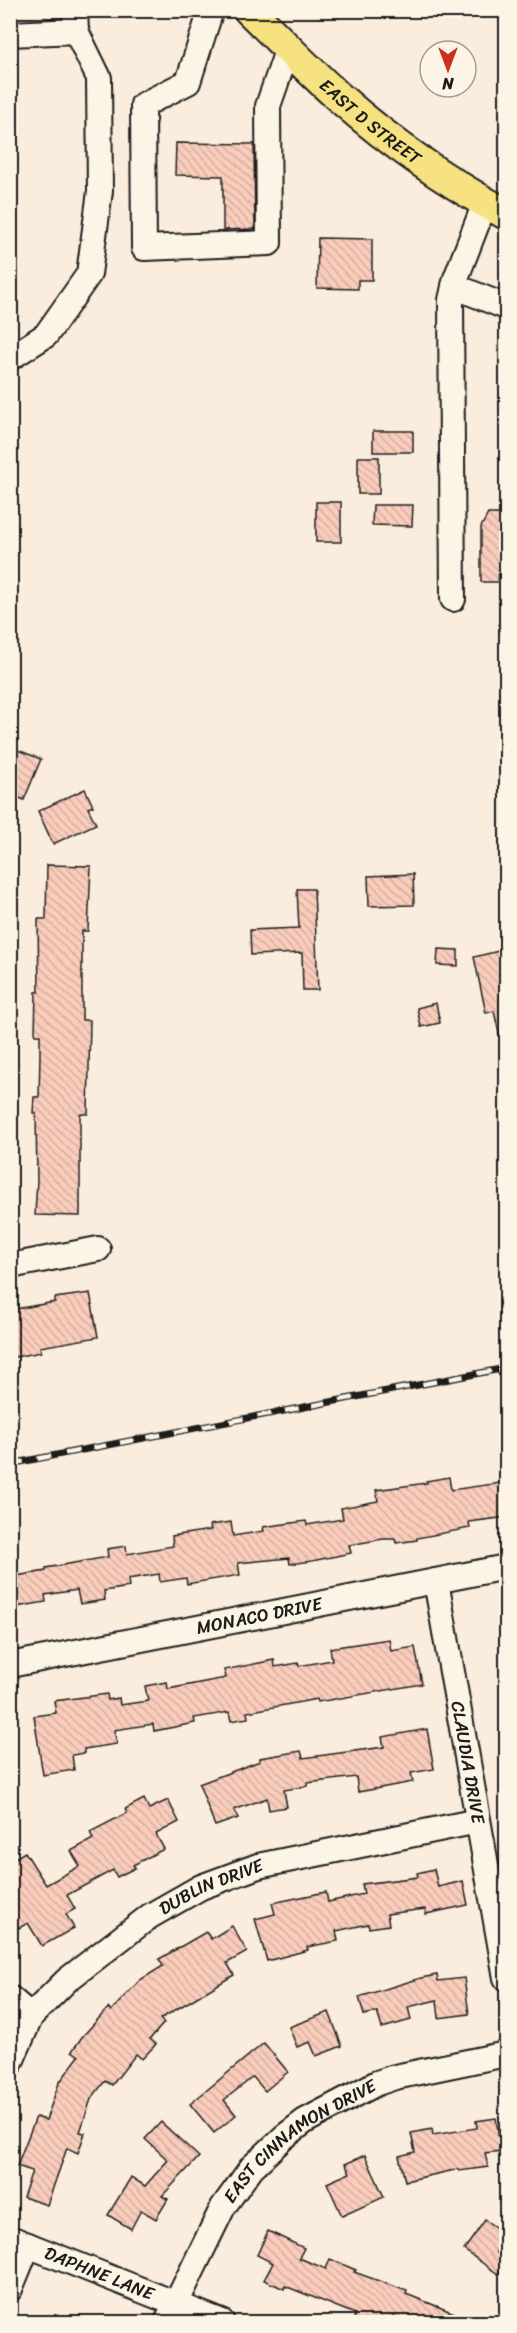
<svg xmlns="http://www.w3.org/2000/svg" width="517" height="2333" viewBox="0 0 517 2333" font-family="Sriracha,sans-serif">
	<style>
		.building { fill: url(#building-back-hatch); stroke: #1c1c1c; stroke-width: 1.5 }
		.lines { fill: none; stroke-linecap: round; stroke-linejoin: round }
		.minor-casing { stroke: #1c1c1c; stroke-width: 28 }
		.major-casing { stroke: #1c1c1c; stroke-width: 34 }
		.minor { stroke: #fcf5e5; stroke-width: 24 }
		.major { stroke: #f7e281; stroke-width: 30 }
		.rail-casing { stroke: #1c1c1c; stroke-width: 7 }
		.rail { stroke: #fcf5e5; stroke-width: 4.5; stroke-dasharray: 14; stroke-linecap: butt }
		.labels { text-anchor: middle; dominant-baseline: central; stroke-width: 4.5; stroke-linejoin: round; paint-order: stroke }
		.street-label { font-size: 18px; fill: #1c1c1c; stroke: #fcf5e5 }
	</style>
	<defs>
		<pattern id="building-back-hatch" width="6" height="6" patternUnits="userSpaceOnUse" patternTransform="scale(1.5)"><rect width="6" height="6" fill="#f9ccbb"/><path d="M-1 5l2 2M0 0l6 6M5-1l2 2" fill="none" stroke="#d5afa0"/></pattern>
	</defs>
	<rect width="100%" height="100%" fill="#fbeddd"/>
	<filter id="ink" filterUnits="userSpaceOnUse"><feTurbulence type="fractalNoise" baseFrequency=".0167" numOctaves="2"/><feDisplacementMap in="SourceGraphic" scale="12" xChannelSelector="R" yChannelSelector="G"/><feConvolveMatrix kernelMatrix="1 2 1 2 8 2 1 2 1" color-interpolation-filters="sRGB"/></filter>
	<g filter="url(#ink)">
		<g class="building">
			<path d="M176,143L254,144L255,229L223,230V176L175,175Z"/>
			<path d="M318,238L372,239V280H358V289L317,288Z"/>
			<rect x="373" y="431" width="40" height="21"/>
			<rect x="358" y="457" width="21" height="37"/>
			<rect x="316" y="502" width="25" height="40"/>
			<path d="M373,505H413L412,526L372,525Z"/>
			<path d="M488,514H507V574H499V582H481V527Z"/>
			<path d="M10,747L41,759L24,800L10,794Z"/>
			<path d="M85,789L93,806L88,808L96,824L53,844L38,811Z"/>
			<path d="M47,865L91,866L88,931H82V1020H90L88,1114H80V1216L35,1215L37,1180L36,1113H33L34,1097H39L40,1054V1035H35L36,992H39L38,919H46Z"/>
			<path d="M413,874L414,905L369,906L368,876Z"/>
			<path d="M297,889H314L318,990H303L302,953L251,955L250,930L299,928Z"/>
			<path d="M438,949L458,950V966L437,965Z"/>
			<path d="M507,949V1037L500,1038L494,1011L486,1013L474,957Z"/>
			<path d="M436,1003L440,1023L421,1027L417,1008Z"/>
			<path d="M90,1293L98,1337L40,1347L41,1352L10,1358V1310L55,1302V1298Z"/>
			<path d="M449,1477L451,1490L507,1482V1517L469,1522L470,1528L417,1538V1540L396,1543L395,1539H383L349,1545L351,1553L312,1561L290,1564L289,1558L238,1563L240,1575L187,1584L186,1578L160,1582L159,1574L128,1579L129,1587L104,1591L105,1600L80,1604L77,1590L45,1595L46,1602L10,1608V1577L46,1571V1568L108,1557L107,1549L126,1546L127,1554L173,1546L172,1536L211,1530L210,1525L231,1522L233,1536L264,1531L263,1527L306,1521L307,1525L343,1519L341,1508L378,1501L376,1490L427,1483L426,1481Z"/>
			<path d="M389,1639L391,1651L415,1647L422,1684L318,1702L317,1699L247,1712L248,1718L231,1721L229,1712L194,1718L195,1723L154,1731L153,1724L114,1730L117,1744L84,1749V1753L72,1755L74,1770L43,1775L34,1716L56,1713L54,1701L107,1694L108,1700L119,1698L120,1705L148,1701L145,1686L167,1682L168,1689L199,1683L226,1678L224,1670L274,1660L275,1667L298,1663L299,1666L332,1660L330,1648Z"/>
			<path d="M427,1729L434,1769L411,1773L413,1782L358,1792L356,1777L307,1783V1786L284,1790L287,1807L269,1810L267,1798L234,1810L238,1818L215,1826L199,1784L260,1761V1758L301,1751L303,1758L384,1747L382,1737Z"/>
			<path d="M144,1799L149,1809L168,1800L179,1822L156,1834L164,1849L133,1865L135,1868L117,1877L113,1870L67,1895L75,1909L66,1914L74,1928L42,1946L28,1923L19,1928L10,1914V1861L25,1852L46,1885L80,1866L71,1851L93,1839L90,1832L127,1813L125,1809Z"/>
			<path d="M434,1869L438,1887L463,1881L468,1905L426,1914L425,1909L387,1914L389,1925L369,1928L368,1924L336,1931L338,1941L307,1947L308,1950L267,1961L255,1919L275,1914L272,1903L326,1892L328,1902L364,1894L362,1884L418,1877L417,1873Z"/>
			<path d="M232,1926L247,1952L227,1963L234,1975L160,2019L164,2023L150,2039L156,2044L142,2059L136,2054L112,2085L105,2081L91,2099L80,2132L85,2133L78,2153L67,2148L47,2205L23,2197L32,2171L17,2166L23,2150L36,2117L46,2120L59,2083L79,2056L72,2051L82,2037L108,2008L111,2011L140,1980L163,1966L159,1959L206,1932L211,1939Z"/>
			<path d="M437,1975L438,1981L464,1978L469,2014L439,2018L437,2000L408,2007L411,2020L382,2028L377,2012L364,2015L359,1997L421,1978Z"/>
			<path d="M329,2012L342,2046L316,2056L310,2042L297,2047L289,2027Z"/>
			<path d="M264,2043L288,2072L265,2091L253,2077L224,2100L236,2115L214,2133L190,2104Z"/>
			<path d="M496,2118L501,2151L485,2153L488,2167L459,2171V2169L405,2181L399,2156L415,2152L411,2133L432,2129L433,2135L477,2128L476,2121Z"/>
			<path d="M161,2122L199,2157L162,2196L168,2199L156,2219L141,2210L131,2229L108,2215L131,2177L145,2186L168,2160L145,2139Z"/>
			<path d="M365,2155L384,2197L342,2216L327,2183L350,2173L345,2164Z"/>
			<path d="M485,2220L507,2235L496,2252L507,2260L498,2274L464,2250Z"/>
			<path d="M268,2231L304,2248L299,2258L326,2269L330,2259L356,2270L354,2272L407,2291L406,2294L477,2322H364L354,2319L355,2314L285,2286L284,2289L264,2280L273,2263L257,2255Z"/>
		</g>
		<g class="lines">
			<g class="minor-casing">
				<g id="minor">
					<path d="M211,10L188,82L143,105L144,248L269,243L268,106L288,48"/>
					<path d="M10,34L76,31L75,10"/>
					<path d="M454,286L506,307"/>
					<path d="M10,358L46,335L89,274L100,191L99,78L76,31"/>
					<path d="M453,599L451,300L456,278L485,203"/>
					<path d="M10,1266L98,1249"/>
					<path id="s1" d="M436,1581L506,1978"/>
					<path id="s2" d="M10,1665L506,1567"/>
					<path d="M10,1998L31,2016"/>
					<path id="s3" d="M10,2064L31,2016L67,1980L150,1916L201,1887L258,1866L478,1821"/>
					<path id="s4" d="M10,2238L222,2322"/>
					<path d="M10,2289L28,2245"/>
					<path id="s5" d="M167,2322L223,2207L252,2167L284,2137L305,2121L377,2083L395,2077L506,2054"/>
				</g>
			</g>
			<g class="major-casing">
				<g id="major">
					<path id="s6" d="M249,10C280,40 309,71 341,99C392,144 447,182 506,214"/>
				</g>
			</g>
			<use href="#minor" class="minor"/>
			<use href="#major" class="major"/>
			<g class="rail-casing">
				<path id="rail" d="M10,1464L506,1368"/>
			</g>
			<use href="#rail" class="rail"/>
		</g>
	</g>
	<g class="labels">
		<g class="street-label">
			<text stroke="none"><textPath href="#s6" startOffset="165">EAST D STREET</textPath></text>
			<text stroke="none"><textPath href="#s2" startOffset="254">MONACO DRIVE</textPath></text>
			<text stroke="none"><textPath href="#s1" startOffset="184">CLAUDIA DRIVE</textPath></text>
			<text stroke="none"><textPath href="#s3" startOffset="276">DUBLIN DRIVE</textPath></text>
			<text stroke="none"><textPath href="#s5" startOffset="231">EAST CINNAMON DRIVE</textPath></text>
			<text stroke="none"><textPath href="#s4" startOffset="96">DAPHNE LANE</textPath></text>
		</g>
	</g>
	<rect width="517" height="2333" fill="none" stroke="#fcf5e5" stroke-width="36"/>
	<rect x="18" y="18" width="481" height="2297" fill="none" stroke="#1c1c1c" stroke-width="2" filter="url(#ink)"/>
	<g transform="translate(448 69) rotate(180)"><circle r="28" fill="#fcf5e5" stroke="#a29e95" stroke-width="1.5"/>
	<path d="M0-4.5L10 22L0 15L-10 22Z" fill="#c8321e"/>
	<text y="-9" font-size="16" font-weight="bold" text-anchor="middle" fill="#1c1c1c">N</text>
	</g>
</svg>
